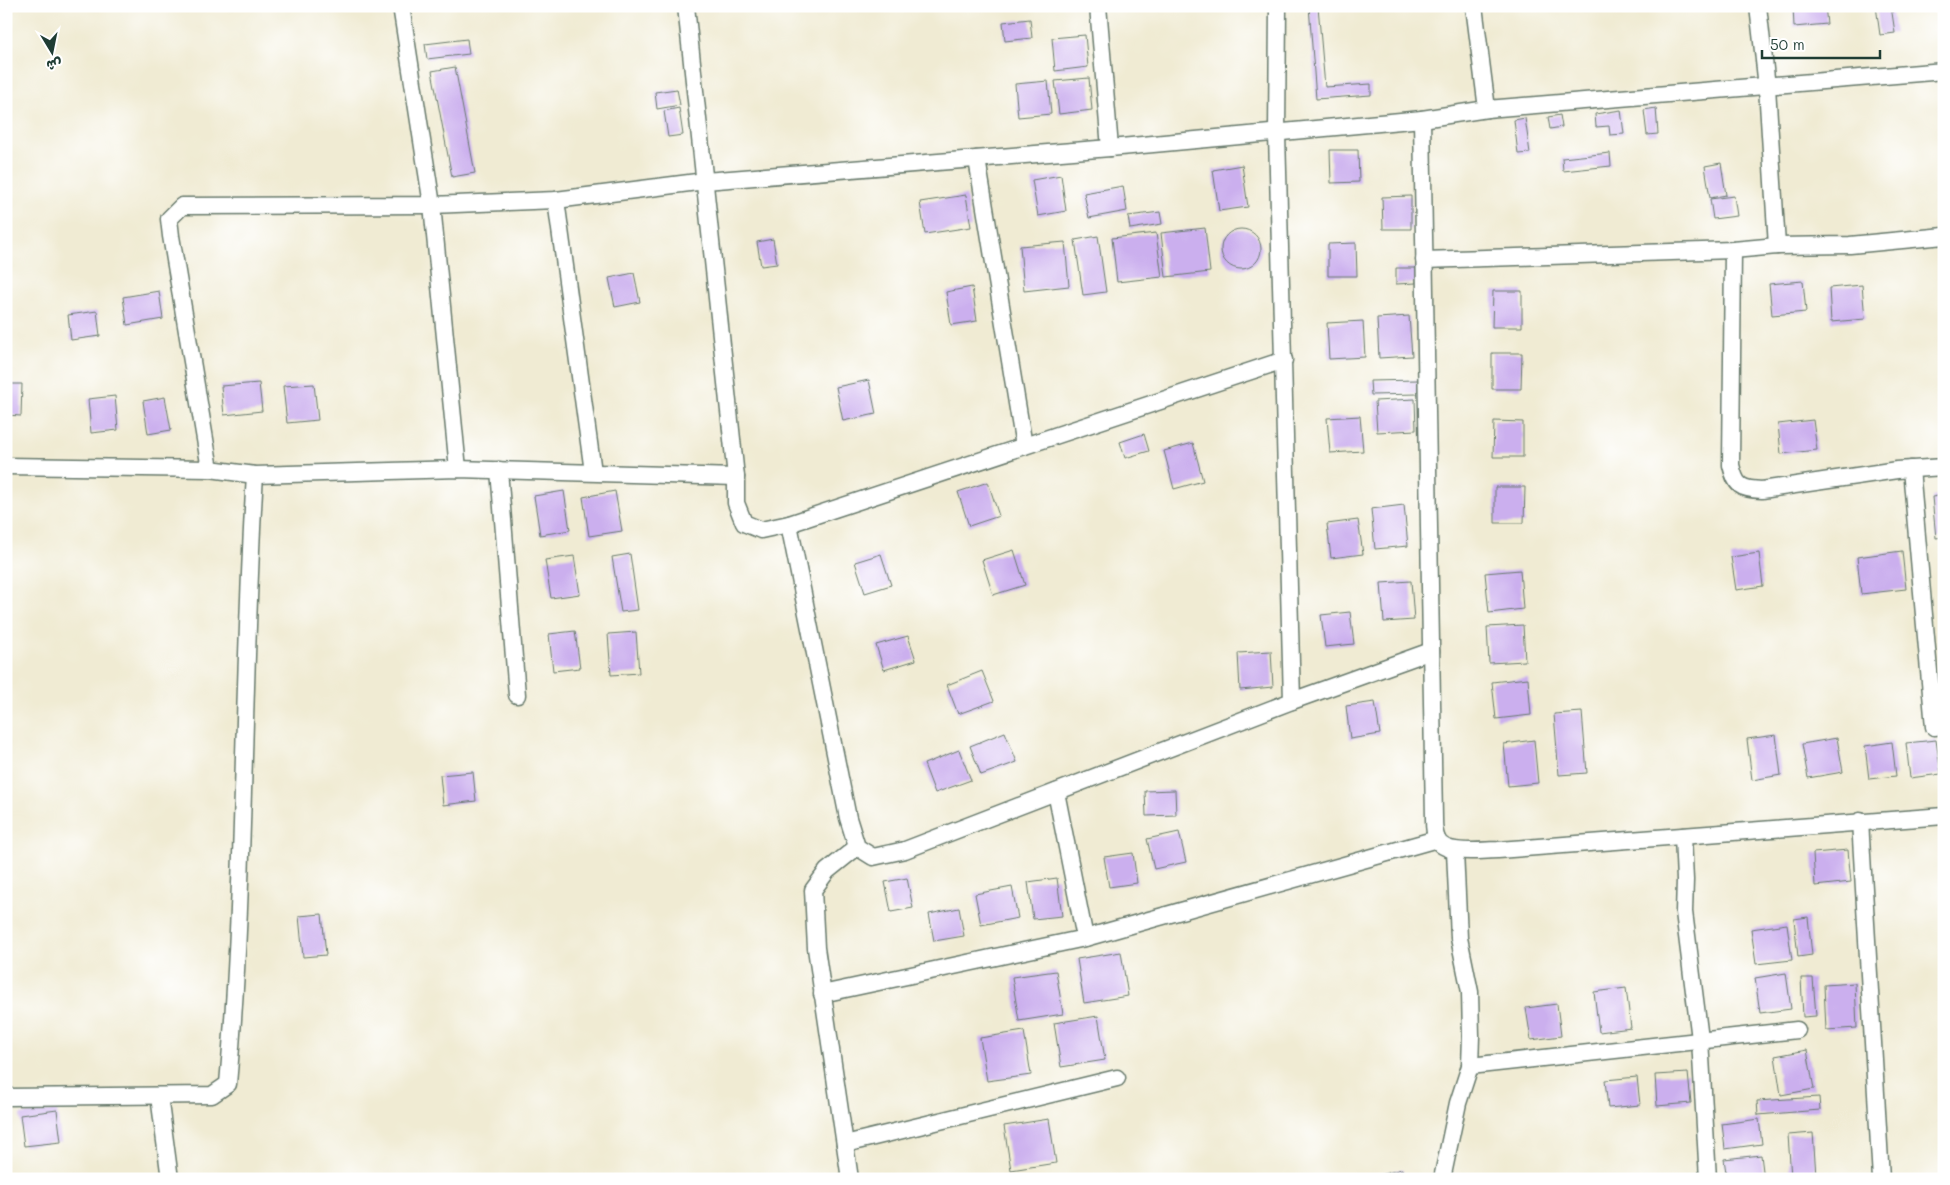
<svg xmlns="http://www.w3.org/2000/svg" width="1950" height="1185" viewBox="0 0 1950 1185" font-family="Mali,'Playpen Sans Arabic',sans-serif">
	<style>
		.building { fill: #cbafee }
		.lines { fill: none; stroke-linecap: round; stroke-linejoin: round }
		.minor-casing { stroke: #687a6c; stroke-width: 19 }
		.minor { stroke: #fff; stroke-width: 16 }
	</style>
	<rect width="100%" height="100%" fill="#fff"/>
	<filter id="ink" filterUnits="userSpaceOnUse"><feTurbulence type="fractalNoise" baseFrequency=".02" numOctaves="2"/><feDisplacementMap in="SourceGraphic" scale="10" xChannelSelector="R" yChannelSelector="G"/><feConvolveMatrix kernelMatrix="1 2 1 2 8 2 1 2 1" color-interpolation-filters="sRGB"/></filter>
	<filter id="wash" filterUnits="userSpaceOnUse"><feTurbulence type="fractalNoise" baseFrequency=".0096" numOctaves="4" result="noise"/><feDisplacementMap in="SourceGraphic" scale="20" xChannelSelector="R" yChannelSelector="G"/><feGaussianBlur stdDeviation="1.12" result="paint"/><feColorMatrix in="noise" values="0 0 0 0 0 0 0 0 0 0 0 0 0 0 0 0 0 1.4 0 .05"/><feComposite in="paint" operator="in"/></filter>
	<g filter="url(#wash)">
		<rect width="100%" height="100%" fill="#f0ebd3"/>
		<g id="blocks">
			<g class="building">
				<path d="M1309,6H1318L1325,87L1371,84V95L1316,99Z"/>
				<path d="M1793,6H1825L1827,24L1794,27Z"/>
				<path d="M1876,6H1891L1895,33L1880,35Z"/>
				<path d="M1030,19L1032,38L1005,41L1003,22Z"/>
				<path d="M1085,35L1088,67L1055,71L1052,38Z"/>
				<path d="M467,39L469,54L427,59L425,44Z"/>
				<path d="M455,67L475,173L452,177L432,71Z"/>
				<path d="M1089,78L1092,110L1059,114L1055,81Z"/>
				<path d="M1048,81L1051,114L1018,117L1015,84Z"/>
				<path d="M677,89L680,105L657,109L655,92Z"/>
				<path d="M679,108L683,135L668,137L664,111Z"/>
				<path d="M1656,108L1658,134L1647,135L1644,110Z"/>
				<path d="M1621,110L1624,134L1610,135L1609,126L1596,127L1595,114Z"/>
				<path d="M1560,115L1562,127L1550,129L1548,117Z"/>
				<path d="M1525,118L1530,153L1518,154L1514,120Z"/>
				<path d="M1330,150H1358L1359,182L1331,183Z"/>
				<path d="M1610,153L1611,166L1563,171L1562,158Z"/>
				<path d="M1721,163L1726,195L1710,198L1705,166Z"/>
				<path d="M1242,165L1248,207L1219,211L1213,170Z"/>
				<path d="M1061,175L1066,211L1038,216L1032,180Z"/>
				<path d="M1123,186L1127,211L1089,218L1084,193Z"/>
				<path d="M966,195L971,227L925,234L920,202Z"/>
				<path d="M1411,196V229H1383L1382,197Z"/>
				<path d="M1734,196L1737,216L1713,219L1710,199Z"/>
				<path d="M1160,212L1162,224L1130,229L1128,216Z"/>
				<path d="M1205,228L1210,272L1166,277L1161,233Z"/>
				<circle cx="1241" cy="249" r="20"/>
				<path d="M1156,233L1162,277L1117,282L1112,238Z"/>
				<path d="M1098,236L1106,292L1083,295L1075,240Z"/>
				<path d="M773,239L777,264L761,266L757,242Z"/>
				<path d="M1065,242L1069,286L1024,291L1020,246Z"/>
				<path d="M1356,243L1357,276H1328V244Z"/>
				<path d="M1396,268H1416V283L1396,284Z"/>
				<path d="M634,273L640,302L615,307L609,278Z"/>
				<path d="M1803,281L1806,312L1772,315L1769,284Z"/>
				<path d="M1862,285L1865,319L1831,322L1829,288Z"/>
				<path d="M972,287L977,321L951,325L946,292Z"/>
				<path d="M159,291L163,319L127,325L123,297Z"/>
				<path d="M1493,291H1522V327H1492Z"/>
				<path d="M97,311L100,336L71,340L68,315Z"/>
				<path d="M1409,316L1412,356L1379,358L1377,318Z"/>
				<path d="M1363,321L1365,357L1329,359L1327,323Z"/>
				<path d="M1492,353H1522L1521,389H1492Z"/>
				<path d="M869,380L876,414L843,421L836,387Z"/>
				<path d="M1418,380V394L1371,395L1370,381Z"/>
				<path d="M259,383L262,411L224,415L221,386Z"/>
				<path d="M6,384H22L21,416L6,415Z"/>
				<path d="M314,384L318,420L287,423L283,386Z"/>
				<path d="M115,396L118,430L91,433L88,399Z"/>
				<path d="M165,397L171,430L148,434L143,401Z"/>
				<path d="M1415,399L1416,430L1377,432L1375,401Z"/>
				<path d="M1360,416L1363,451L1330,453L1327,418Z"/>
				<path d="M1813,420L1817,450L1781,454L1778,424Z"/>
				<path d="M1494,421L1523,422V457H1493Z"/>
				<path d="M1144,434L1149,451L1125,458L1120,442Z"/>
				<path d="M1193,443L1203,481L1174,489L1164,451Z"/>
				<path d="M988,482L999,516L969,526L958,492Z"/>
				<path d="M1495,487H1525L1524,523H1495Z"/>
				<path d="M564,491L570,530L540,535L534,496Z"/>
				<path d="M615,491L622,531L589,536L583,497Z"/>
				<path d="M1944,495V537L1936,538L1932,497Z"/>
				<path d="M1404,505L1408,546L1375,549L1371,509Z"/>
				<path d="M1358,520L1363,554L1331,558L1327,524Z"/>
				<path d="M1014,550L1025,585L993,595L982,560Z"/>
				<path d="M1902,551L1906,589L1861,594L1857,557Z"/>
				<path d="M1759,553L1763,586L1736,590L1731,557Z"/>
				<path d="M630,554L638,610L621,612L612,557Z"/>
				<path d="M881,554L891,585L865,593L855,562Z"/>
				<path d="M574,556L580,594L551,598L545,560Z"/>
				<path d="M1520,570L1523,609L1489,613L1485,573Z"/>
				<path d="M1411,581L1414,620L1384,622L1381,583Z"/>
				<path d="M1350,612L1354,644L1325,647L1321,615Z"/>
				<path d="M1523,625L1525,661L1489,663L1487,627Z"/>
				<path d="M575,631L580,668L553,671L549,634Z"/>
				<path d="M636,632L639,673L611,675L608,634Z"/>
				<path d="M908,636L916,660L884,670L876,645Z"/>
				<path d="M1271,651L1273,687L1240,690L1238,653Z"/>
				<path d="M982,671L994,701L958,714L947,685Z"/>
				<path d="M1528,678L1531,715L1496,719L1492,682Z"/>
				<path d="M1375,702L1380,734L1350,739L1346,706Z"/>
				<path d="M1582,712L1587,773L1559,775L1554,714Z"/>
				<path d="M1005,732L1017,762L981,775L970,746Z"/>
				<path d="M1776,735L1781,775L1752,780L1747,739Z"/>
				<path d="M1837,738L1843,772L1808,778L1802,744Z"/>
				<path d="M1534,740L1538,783L1508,786L1504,744Z"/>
				<path d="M1936,740L1941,774L1910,778L1906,743Z"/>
				<path d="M1892,742L1896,776L1869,779L1865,746Z"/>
				<path d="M959,750L971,780L935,793L924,764Z"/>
				<path d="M473,772L476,801L443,805L440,775Z"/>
				<path d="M1175,790L1176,815L1146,816L1145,791Z"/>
				<path d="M1179,832L1186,862L1154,869L1147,839Z"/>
				<path d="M1848,850L1851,882L1815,886L1813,853Z"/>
				<path d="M1133,853L1137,883L1109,887L1104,857Z"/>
				<path d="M907,878L913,908L891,912L885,882Z"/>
				<path d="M1057,878L1062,916L1033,919L1028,882Z"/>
				<path d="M1012,887L1018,918L981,925L975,894Z"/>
				<path d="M959,908L964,936L934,941L929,914Z"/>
				<path d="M322,914L326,955L303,957L299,916Z"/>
				<path d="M1808,917L1812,955L1798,957L1794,919Z"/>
				<path d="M1787,924L1792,960L1756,964L1751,929Z"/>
				<path d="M1121,952L1128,996L1084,1003L1077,959Z"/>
				<path d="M1056,971L1063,1014L1019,1021L1012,977Z"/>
				<path d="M1786,973L1791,1009L1760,1013L1755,978Z"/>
				<path d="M1801,978H1813L1816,1016L1803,1017Z"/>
				<path d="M1855,983L1857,1028L1826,1030L1824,985Z"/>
				<path d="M1626,988L1631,1028L1599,1032L1594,992Z"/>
				<path d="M1557,1004L1561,1036L1531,1040L1526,1008Z"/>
				<path d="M1098,1016L1105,1060L1061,1067L1054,1023Z"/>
				<path d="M1024,1031L1031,1075L987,1081L980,1038Z"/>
				<path d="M1807,1050L1814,1089L1781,1095L1775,1056Z"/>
				<path d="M1688,1073L1691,1103L1657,1106L1655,1075Z"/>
				<path d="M1637,1077L1640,1105L1608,1108L1605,1080Z"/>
				<path d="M1819,1097L1820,1110L1758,1115L1757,1101Z"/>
				<path d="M57,1110L61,1142L24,1146L20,1115Z"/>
				<path d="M1049,1119L1056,1163L1011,1170L1004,1126Z"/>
				<path d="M1759,1119L1762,1144L1725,1149L1722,1124Z"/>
				<path d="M1813,1133L1816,1175L1791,1177L1788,1135Z"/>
				<path d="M1761,1155L1764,1179H1727L1724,1159Z"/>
				<path d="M1402,1169L1404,1177L1368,1179V1178Z"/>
			</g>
		</g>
	</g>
	<g filter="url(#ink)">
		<use href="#blocks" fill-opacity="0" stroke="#687a6c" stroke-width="1"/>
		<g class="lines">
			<g class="minor-casing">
				<g id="minor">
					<path d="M401,6L432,205L458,469"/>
					<path d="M686,6L736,477V503L744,523L761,530L789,524L1284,360"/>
					<path d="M1098,6L1110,148"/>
					<path d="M1278,6L1277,134L1292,701"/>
					<path d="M1474,6L1487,109"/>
					<path d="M1758,6L1767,87L1777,246"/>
					<path d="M1944,71L1487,109L1422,119L1434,819C1434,825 1434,833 1437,839C1444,856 1482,850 1498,850L1944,816"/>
					<path d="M977,159L1024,446"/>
					<path d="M556,200L593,472"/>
					<path d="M1733,250L1731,465C1736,486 1740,489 1762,490L1897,470L1944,467"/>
					<path d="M1424,260L1733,250L1777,246L1850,245L1944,236"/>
					<path d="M6,466L210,469L255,475L458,469L736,477"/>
					<path d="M210,469L171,236L169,219L182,206L432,205L556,200L705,181L1110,148L1422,119"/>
					<path d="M1911,469L1934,727L1944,726"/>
					<path d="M499,470L517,695"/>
					<path d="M789,524L848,818L857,847L873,857L905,850L1292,701L1431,651"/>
					<path d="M1056,792L1085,938"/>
					<path d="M1860,821L1881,1179"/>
					<path d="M1683,836L1685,880L1684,912L1700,1039L1708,1179"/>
					<path d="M822,994L1085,938L1437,839"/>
					<path d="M1470,1066L1797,1030"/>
					<path d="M159,1096L170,1179"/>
					<path d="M6,1097L212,1095L228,1084C246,881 242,677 255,475"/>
					<path d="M845,1144L1117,1078"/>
					<path d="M850,1179L816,948L813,890L827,871L857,847"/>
					<path d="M1442,1179L1458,1103L1470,1066L1471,1036L1470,992L1459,938L1455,851"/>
				</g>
			</g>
			<use href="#minor" class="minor"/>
		</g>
	</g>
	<rect width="1950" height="1185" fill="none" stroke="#fff" stroke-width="25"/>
	<g transform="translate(52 52) rotate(170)" stroke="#ffffff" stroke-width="4" paint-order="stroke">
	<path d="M0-4L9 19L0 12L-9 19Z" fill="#1f3d34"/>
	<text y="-8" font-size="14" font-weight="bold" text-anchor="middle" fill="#1f3d34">ش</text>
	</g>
	<path d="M1762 50v8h118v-8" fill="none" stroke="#1f3d34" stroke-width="2.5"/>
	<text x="1770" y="50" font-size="15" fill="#1f3d34" stroke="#ffffff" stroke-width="4" paint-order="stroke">50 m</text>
</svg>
